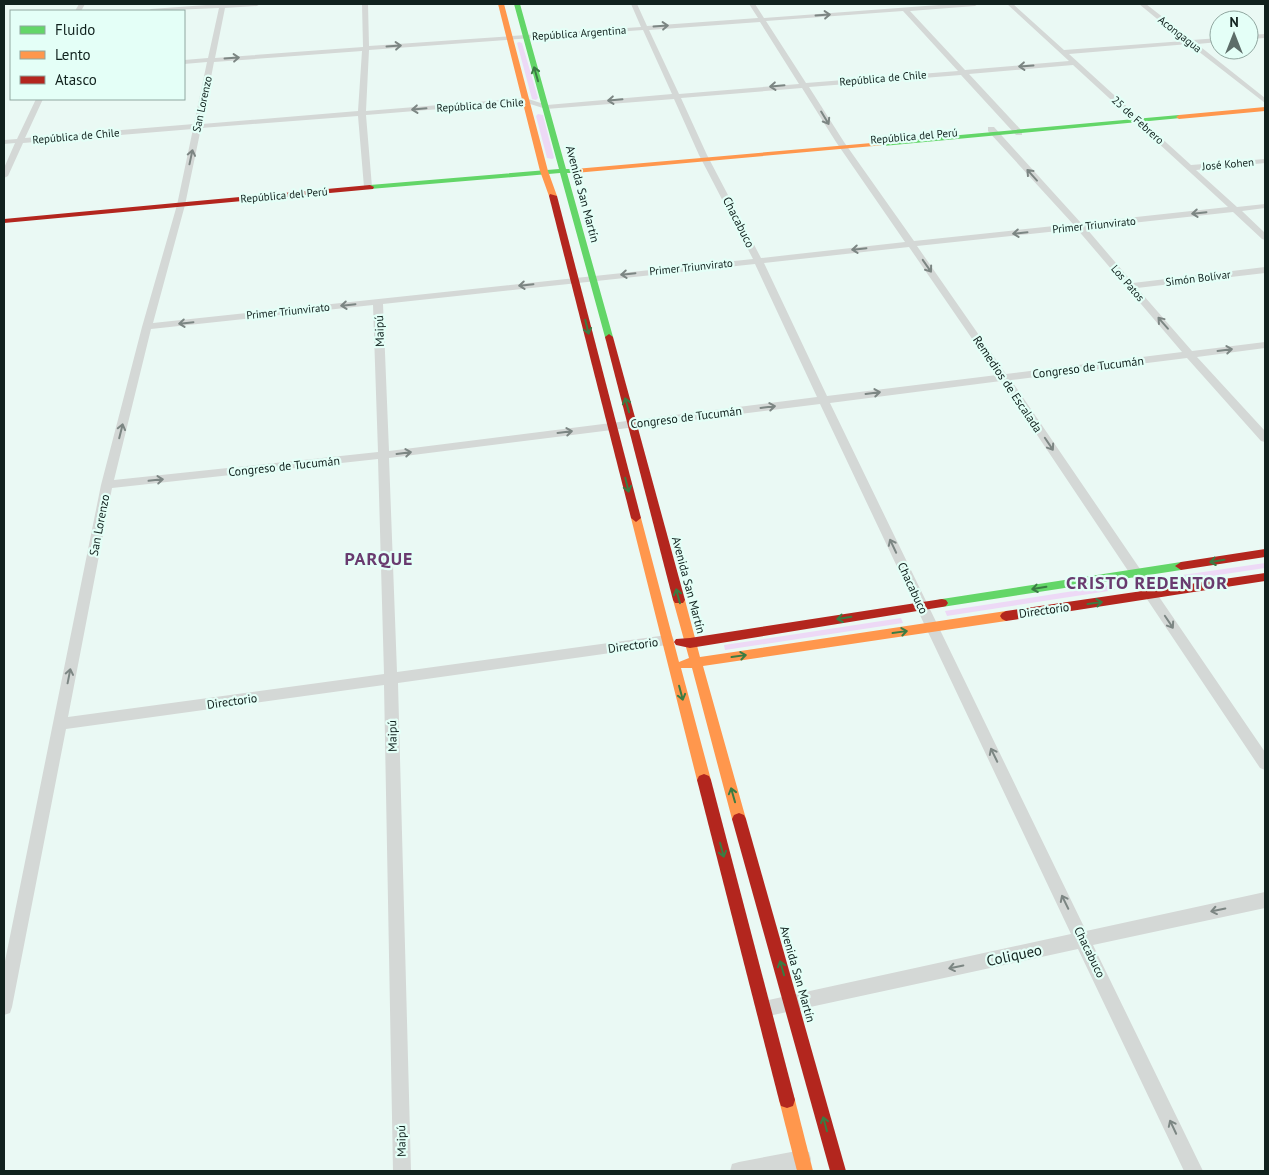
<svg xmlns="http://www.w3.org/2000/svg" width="1269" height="1175" viewBox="0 0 1269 1175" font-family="'PT Sans',sans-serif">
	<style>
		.green { fill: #edd9f6 }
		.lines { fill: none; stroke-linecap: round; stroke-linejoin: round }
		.street { fill: #d4d8d6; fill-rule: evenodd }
		.fast { fill: #63d668; fill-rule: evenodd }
		.slow { fill: #ff974d; fill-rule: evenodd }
		.jam { fill: #b3261e; fill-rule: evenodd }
		.oneway { stroke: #7c8683 }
		.oneway2 { stroke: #3a7c43 }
		.labels { text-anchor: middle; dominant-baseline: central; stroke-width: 4.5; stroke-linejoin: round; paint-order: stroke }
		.far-street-label { font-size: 11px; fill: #11221e; stroke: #e4fff7 }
		.street-label { font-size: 12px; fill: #11221e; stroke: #e4fff7 }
		.near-street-label { font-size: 15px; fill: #11221e; stroke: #e4fff7 }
		.district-label { font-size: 18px; font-weight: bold; letter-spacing: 1px; fill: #693b6f; stroke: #e4fff7 }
	</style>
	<rect width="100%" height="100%" fill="#eaf9f4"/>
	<g class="green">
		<path d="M519,42L522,43L538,98L536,100L532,99L517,43Z"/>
		<path d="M538,114L543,115L554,158L552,159L547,158L536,116Z"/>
		<path d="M1265,563V568L1165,583L1162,578Z"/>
		<path d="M1112,585L1115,590L947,616L945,611Z"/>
		<path d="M901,618L903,623L725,650L724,645Z"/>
	</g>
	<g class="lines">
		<g class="street">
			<path d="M79,4H85L81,11H75Z"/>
			<path d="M220,4H260L257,6L225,8L215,58L363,47L362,4H368L369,46L641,27L631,4H637L647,26L758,18L749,4H755L764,18L952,4H978L975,6L910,11L965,70L1069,61L1007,4H1013L1064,50L1184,41L1139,4H1146L1192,40L1219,38V42L1197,44L1265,98V103L1189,44L1069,54L1191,165L1265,159V163L1196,170L1237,207L1265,204V208L1242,211L1265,233V240L1262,239L1233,212L1086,228L1133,283L1265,267V273L1137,288L1192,351L1265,342V348L1197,357L1265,431V442L1261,441L1187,358L1011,380L1265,752V770L1260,768L1001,381L830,403L1086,931L1265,892V908L1093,945L1203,1171H1184L1078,949L764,1017L758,1015L756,1009L758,1003L764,1001L1071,934L820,404L389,458L397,672L667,635L672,636L674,640L672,644L667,645L398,683L411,1171H393L384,685L66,729L12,1007L10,1013L4,1015V966L101,485L142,327L177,205L193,129L23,143L8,176L4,178V168L15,143L4,144V140L17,139L36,99H43L25,138L194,124L207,62L184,64V60L208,58L219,8L148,11L151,9ZM903,11L958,71L806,83L766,21ZM760,22L799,84L679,94L649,30ZM643,30L672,94L547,105L525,98L366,111L369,50ZM362,51L358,111L202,124L214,62ZM1073,65L1228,207L1081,223L994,127H988V131L1073,224L914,241L844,142L809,87L961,75L1016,135H1022V131L969,74ZM802,88L836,142L905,242L761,258L707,155L681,98ZM674,99L699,155L753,259L153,323L185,205L201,128L358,116L364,187L368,189L372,187L366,115L524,102L546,109ZM1077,229L1182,352L1006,374L917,246ZM909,247L997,375L827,396L764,263ZM755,264L817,397L389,451L383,304ZM373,305L378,452L114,480L151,329ZM378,459L384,674L68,717L112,488Z"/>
			<path d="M1265,34V38L1249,39V35Z"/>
			<path d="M802,1150L809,1152L811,1159L809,1166C785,1175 754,1173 730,1171L732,1164L739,1162Z"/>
		</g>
		<g class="fast">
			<path d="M514,4H520L566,169H575L579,171L575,173H567L613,337L612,339H606L605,337L560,173L370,189L366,187L370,185L559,169Z"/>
			<path d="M1179,115L1181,116V118L883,146L879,144L883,142Z"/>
			<path d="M1181,562L1187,566L1181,570L942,607L938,606L936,603L938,600L942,599Z"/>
		</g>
		<g class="slow">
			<path d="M498,4H504L548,171L557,196L556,198L549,196L540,171Z"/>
			<path d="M1265,107V111L1179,119L1176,117L1179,115Z"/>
			<path d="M883,142L885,143V145L575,173L571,171L575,169Z"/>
			<path d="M636,514L641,518L679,662L689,658L673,600L675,597H683L685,600L700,657L1006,611L1010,613L1012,616L1010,619L1006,621L703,666L746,819L744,823L739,825L734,823L732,819L692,668H681L711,780L709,784L704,786L699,784L697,780L631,518Z"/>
			<path d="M787,1092L793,1094L795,1100L813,1171H797L779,1100L781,1094Z"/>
		</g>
		<g class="jam">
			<path d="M370,185L374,187L373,189L4,223V219Z"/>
			<path d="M550,194L557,196L641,518L636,522L631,518L549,196Z"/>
			<path d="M609,334L613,337L685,600L683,603H675L673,600L605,337Z"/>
			<path d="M1265,549V557L1181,570L1175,566L1181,562Z"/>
			<path d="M1265,573V581L1006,621L1002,619L1000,616L1002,613L1006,611Z"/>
			<path d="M942,599L946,600L948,603L946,606L942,607L690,648L676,645L674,642L676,639L690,638Z"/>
			<path d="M704,774L709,776L711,780L795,1100L793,1106L787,1108L781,1106L779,1100L697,780L699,776Z"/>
			<path d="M739,813L744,815L746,819L846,1171H830L732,819L734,815Z"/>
		</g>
	</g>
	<defs><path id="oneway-shaft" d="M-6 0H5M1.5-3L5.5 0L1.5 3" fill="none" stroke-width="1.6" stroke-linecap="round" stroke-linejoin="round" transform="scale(1.25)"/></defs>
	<g class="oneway">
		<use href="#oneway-shaft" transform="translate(823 15) rotate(-4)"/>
		<use href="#oneway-shaft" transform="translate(661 26) rotate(-4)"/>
		<use href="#oneway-shaft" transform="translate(394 46) rotate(-4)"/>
		<use href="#oneway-shaft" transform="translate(232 58) rotate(-4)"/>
		<use href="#oneway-shaft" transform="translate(1026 66) rotate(176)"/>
		<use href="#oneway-shaft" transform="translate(777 86) rotate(175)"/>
		<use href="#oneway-shaft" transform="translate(615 100) rotate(175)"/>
		<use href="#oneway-shaft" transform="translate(419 109) rotate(175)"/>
		<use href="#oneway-shaft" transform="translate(825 118) rotate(59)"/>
		<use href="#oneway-shaft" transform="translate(191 157) rotate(-78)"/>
		<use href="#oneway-shaft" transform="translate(1032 175) rotate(-132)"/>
		<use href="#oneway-shaft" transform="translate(1199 213) rotate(174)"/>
		<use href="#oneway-shaft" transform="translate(1020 233) rotate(174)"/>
		<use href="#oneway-shaft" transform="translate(859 249) rotate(174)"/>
		<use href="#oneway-shaft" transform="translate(927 266) rotate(55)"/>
		<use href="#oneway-shaft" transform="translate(628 274) rotate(174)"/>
		<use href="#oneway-shaft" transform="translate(526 285) rotate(174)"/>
		<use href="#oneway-shaft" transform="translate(348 305) rotate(174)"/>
		<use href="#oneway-shaft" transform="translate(186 323) rotate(174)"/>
		<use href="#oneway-shaft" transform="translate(1163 323) rotate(-131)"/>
		<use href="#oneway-shaft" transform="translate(1225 350) rotate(-7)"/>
		<use href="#oneway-shaft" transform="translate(873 393) rotate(-7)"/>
		<use href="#oneway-shaft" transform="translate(768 407) rotate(-7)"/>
		<use href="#oneway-shaft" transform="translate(121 431) rotate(-76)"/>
		<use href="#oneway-shaft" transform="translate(565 432) rotate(-7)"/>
		<use href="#oneway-shaft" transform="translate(1049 444) rotate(56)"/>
		<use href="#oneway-shaft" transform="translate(404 453) rotate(-7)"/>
		<use href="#oneway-shaft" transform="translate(156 480) rotate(-6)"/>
		<use href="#oneway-shaft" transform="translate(893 546) rotate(-115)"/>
		<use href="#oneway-shaft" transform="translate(1169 622) rotate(56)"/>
		<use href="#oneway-shaft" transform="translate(69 676) rotate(-79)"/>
		<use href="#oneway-shaft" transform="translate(994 755) rotate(-116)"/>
		<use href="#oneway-shaft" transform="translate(1065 902) rotate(-116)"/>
		<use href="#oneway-shaft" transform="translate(1218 910) rotate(168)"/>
		<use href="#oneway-shaft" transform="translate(956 967) rotate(168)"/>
		<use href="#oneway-shaft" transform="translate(1173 1127) rotate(-115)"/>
	</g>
	<g class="oneway2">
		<use href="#oneway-shaft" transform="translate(536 74) rotate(-106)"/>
		<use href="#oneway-shaft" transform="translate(587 327) rotate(76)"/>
		<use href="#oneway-shaft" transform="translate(627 405) rotate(-106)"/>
		<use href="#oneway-shaft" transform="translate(627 485) rotate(76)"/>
		<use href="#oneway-shaft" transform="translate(1217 561) rotate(171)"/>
		<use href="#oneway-shaft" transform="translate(1039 588) rotate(171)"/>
		<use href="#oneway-shaft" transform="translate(678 596) rotate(-105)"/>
		<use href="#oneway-shaft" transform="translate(1095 603) rotate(-8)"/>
		<use href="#oneway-shaft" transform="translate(844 618) rotate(171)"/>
		<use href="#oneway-shaft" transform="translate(900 632) rotate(-8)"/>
		<use href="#oneway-shaft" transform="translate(739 656) rotate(-8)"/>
		<use href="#oneway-shaft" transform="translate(681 693) rotate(75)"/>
		<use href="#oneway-shaft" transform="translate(733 795) rotate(-106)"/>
		<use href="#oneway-shaft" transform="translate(722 850) rotate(75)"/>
		<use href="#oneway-shaft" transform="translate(782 968) rotate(-106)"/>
		<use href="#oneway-shaft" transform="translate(825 1124) rotate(-105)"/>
	</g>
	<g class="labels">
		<g class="far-street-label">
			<text transform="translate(579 33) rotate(-4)">República Argentina</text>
			<text transform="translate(1180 34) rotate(38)">Acongagua</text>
			<text transform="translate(883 78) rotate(-5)">República de Chile</text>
			<text transform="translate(202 104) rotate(-78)">San Lorenzo</text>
			<text transform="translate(480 105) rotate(-4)">República de Chile</text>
			<text transform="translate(1138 120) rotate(42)">25 de Febrero</text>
			<text transform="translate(76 136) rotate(-5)">República de Chile</text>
			<text transform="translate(914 136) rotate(-5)">República del Perú</text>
			<text transform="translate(1228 164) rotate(-5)">José Kohen</text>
			<text transform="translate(284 195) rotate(-5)">República del Perú</text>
			<text transform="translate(1094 225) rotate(-6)">Primer Triunvirato</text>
			<text transform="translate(691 267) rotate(-6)">Primer Triunvirato</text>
			<text transform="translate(1198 278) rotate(-7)">Simón Bolívar</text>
			<text transform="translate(1128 283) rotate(49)">Los Patos</text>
			<text transform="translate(288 311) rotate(-6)">Primer Triunvirato</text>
		</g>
		<g class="street-label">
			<text transform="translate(583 194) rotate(75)">Avenida San Martín</text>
			<text transform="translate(739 222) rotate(63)">Chacabuco</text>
			<text transform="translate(379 331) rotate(-92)">Maipú</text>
			<text transform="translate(1088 367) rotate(-7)">Congreso de Tucumán</text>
			<text transform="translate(1008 384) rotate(56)">Remedios de Escalada</text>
			<text transform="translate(686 417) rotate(-7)">Congreso de Tucumán</text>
			<text transform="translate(284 466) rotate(-6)">Congreso de Tucumán</text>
			<text transform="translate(99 525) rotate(-79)">San Lorenzo</text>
			<text transform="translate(689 585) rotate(75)">Avenida San Martín</text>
			<text transform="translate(913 588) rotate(65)">Chacabuco</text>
			<text transform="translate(1044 610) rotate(-8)">Directorio</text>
			<text transform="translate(633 645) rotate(-8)">Directorio</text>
			<text transform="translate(232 701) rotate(-8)">Directorio</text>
			<text transform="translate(392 736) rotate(-91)">Maipú</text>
			<text transform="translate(1090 952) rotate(64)">Chacabuco</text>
			<text transform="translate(798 974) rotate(74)">Avenida San Martín</text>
			<text transform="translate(401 1141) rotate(-91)">Maipú</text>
		</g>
		<g class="near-street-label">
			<text transform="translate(1014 955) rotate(-12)">Coliqueo</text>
		</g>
		<g class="district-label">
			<text x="379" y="558">PARQUE</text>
			<text x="1147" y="582">CRISTO REDENTOR</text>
		</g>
	</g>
	<rect width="1269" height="1175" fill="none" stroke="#11221e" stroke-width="10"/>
	<rect x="10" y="10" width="175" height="90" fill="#e4fff7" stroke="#90a7a0"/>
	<rect x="20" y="26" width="25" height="8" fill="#63d668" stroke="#90a7a0"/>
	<text x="55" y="35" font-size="15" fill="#11221e">Fluido</text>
	<rect x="20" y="51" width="25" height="8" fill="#ff974d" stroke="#90a7a0"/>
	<text x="55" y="60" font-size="15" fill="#11221e">Lento</text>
	<rect x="20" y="76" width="25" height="8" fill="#b3261e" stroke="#90a7a0"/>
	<text x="55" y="85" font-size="15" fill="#11221e">Atasco</text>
	<g transform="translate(1234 35)"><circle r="24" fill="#e4fff7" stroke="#90a7a0"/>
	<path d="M0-4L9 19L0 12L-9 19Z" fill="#5d6d69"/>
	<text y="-8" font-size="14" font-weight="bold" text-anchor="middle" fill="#11221e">N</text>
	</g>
</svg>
